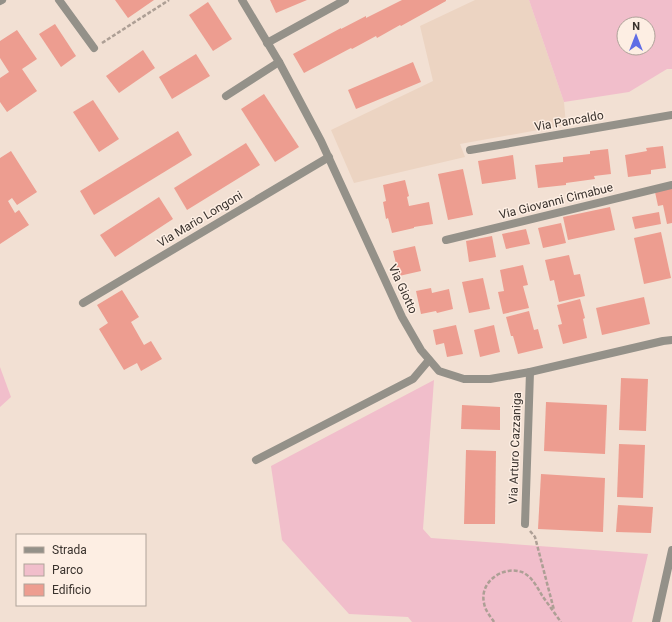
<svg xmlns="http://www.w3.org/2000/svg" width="672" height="622" viewBox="0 0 672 622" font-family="Roboto,sans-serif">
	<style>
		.built { fill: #ecd4c2 }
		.green { fill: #f1becb; fill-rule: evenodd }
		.building { fill: #ed9d90 }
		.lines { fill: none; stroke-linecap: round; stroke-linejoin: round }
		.path { stroke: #ad9f95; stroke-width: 2.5; stroke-dasharray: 4 2; stroke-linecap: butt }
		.street { stroke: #949189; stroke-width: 8 }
		.labels { text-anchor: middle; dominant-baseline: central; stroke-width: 3; stroke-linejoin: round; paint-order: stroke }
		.street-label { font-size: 12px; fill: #39322d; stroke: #fdeee3 }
	</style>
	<rect width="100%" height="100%" fill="#f2e0d3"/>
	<path class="built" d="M475,0H529L564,102L566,125L460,144L465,157L354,183L331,130L433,81L420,26Z"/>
	<g class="green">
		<path d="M529,0H672V69H667L629,92L564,102ZM624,24H648V48H624Z"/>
		<path d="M0,367L11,397L0,407Z"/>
		<path d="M434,380L423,529L431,538L648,554L632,622H412L408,617L349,614L282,540L271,466Z"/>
	</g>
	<g class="building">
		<path d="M115,0H154L128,18Z"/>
		<path d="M270,0H307L276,13Z"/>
		<path d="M402,0H446V1L401,26L400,25L377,38L376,36L352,49L351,48L304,73L293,54L341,28V29L366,16V18Z"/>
		<path d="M208,2L232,39L213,51L189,15Z"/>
		<path d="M55,24L76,56L61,67L39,34Z"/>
		<path d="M17,30L37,59L22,69L37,91L7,112L0,102V78L9,72L0,58V41Z"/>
		<path d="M143,50L155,68L119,93L106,76Z"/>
		<path d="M196,54L210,76L172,99L159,77Z"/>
		<path d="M413,62L421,82L356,109L348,90Z"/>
		<path d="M264,94L299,147L275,162L241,109Z"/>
		<path d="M93,100L119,139L99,152L73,112Z"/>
		<path d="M178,131L192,155L94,215L80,191Z"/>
		<path d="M246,143L260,165L187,210L174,188Z"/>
		<path d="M663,146L666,168L651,170V174L628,177L625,155L647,151L646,148Z"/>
		<path d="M608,149L611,174L594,176L595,179L566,183V185L538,188L535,165L563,162V157L590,154V151Z"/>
		<path d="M11,151L37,192L17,205L12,198L8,201L15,213L19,210L29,225L0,244V158Z"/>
		<path d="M513,155L516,179L482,184L478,161Z"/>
		<path d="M463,169L473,215L448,220L438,174Z"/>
		<path d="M405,180L409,196L407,197L409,206L429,202L433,224L414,227V228L392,233L388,218L386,219L383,202L386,201L383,185Z"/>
		<path d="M672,188V223L667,224L663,205L658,206L655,192Z"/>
		<path d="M159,197L173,219L115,257L100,235Z"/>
		<path d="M610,207L615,230L568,240L563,217Z"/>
		<path d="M659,212L661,224L635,229L632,217Z"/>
		<path d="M561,223L566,243L543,248L538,228Z"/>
		<path d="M526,229L530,244L506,249L502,234Z"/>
		<path d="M661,232L671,278L644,284L634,238Z"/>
		<path d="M492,236L496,257L469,262L466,241Z"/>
		<path d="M415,246L421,271L399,276L393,251Z"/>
		<path d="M569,255L574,275L580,274L585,296L559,302L554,280L550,281L545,260Z"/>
		<path d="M523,265L528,285L523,286L529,308L503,314L498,292L504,291L500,270Z"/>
		<path d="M483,278L490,309L469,313L462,282Z"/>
		<path d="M431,288L432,293L449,289L453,309L437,313L436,311L421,314L416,291Z"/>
		<path d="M122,290L139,317L131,322L144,345L151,341L162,359L141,371L137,363L124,370L99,329L108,323L97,305Z"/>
		<path d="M644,297L650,324L602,335L596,308Z"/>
		<path d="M580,299L585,318L583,319L587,338L563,344L558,325L562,324L557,305Z"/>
		<path d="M529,311L534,330L538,329L543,348L518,354L513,336H511L506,317Z"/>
		<path d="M456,325L463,354L447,357L444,343L436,345L433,330Z"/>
		<path d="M494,325L500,352L480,357L474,330Z"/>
		<path d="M621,378L648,379L646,431L619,430Z"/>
		<path d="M546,402L607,405L605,454L544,451Z"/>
		<path d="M462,405L500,407V430L461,429Z"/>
		<path d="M619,444L645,445L643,498L617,497Z"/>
		<path d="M466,450L496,451L495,524H464Z"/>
		<path d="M541,474L605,478L603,532L538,529Z"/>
		<path d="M618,505L653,507L651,533L616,532Z"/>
	</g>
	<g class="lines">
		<g class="path">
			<path d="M102,43L169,0"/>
			<path d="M530,531L535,537L554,610"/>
			<path d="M494,622C490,616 485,610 484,603C479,581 505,564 524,573C533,578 538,589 543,597C549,605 555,614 561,622"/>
		</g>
		<g class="street">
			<path d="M59,0L94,48"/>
			<path d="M242,0L279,62L321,141L402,317L421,350L439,371L464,379H490L530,372L663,341L672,340"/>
			<path d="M0,1L2,0"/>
			<path d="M267,43L345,0"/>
			<path d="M226,96L279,62"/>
			<path d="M470,150L672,115"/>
			<path d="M446,240L672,185"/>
			<path d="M83,303L329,157"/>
			<path d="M256,460L413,379L429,360"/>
			<path d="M525,524L530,372"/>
			<path d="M656,622L672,550"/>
		</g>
	</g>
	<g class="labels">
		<g class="street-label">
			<text transform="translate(569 121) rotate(-10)">Via Pancaldo</text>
			<text transform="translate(556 201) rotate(-14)">Via Giovanni Cimabue</text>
			<text transform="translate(200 219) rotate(-31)">Via Mario Longoni</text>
			<text transform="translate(403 289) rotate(65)">Via Giotto</text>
			<text transform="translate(515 448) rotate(-88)">Via Arturo Cazzaniga</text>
		</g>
	</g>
	<rect x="16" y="534" width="130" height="72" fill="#fdeee3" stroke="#afa39a"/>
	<rect x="24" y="547" width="20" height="6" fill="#949189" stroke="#afa39a"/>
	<text x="52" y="554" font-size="12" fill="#39322d">Strada</text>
	<rect x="24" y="564" width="20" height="12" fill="#f1becb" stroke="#afa39a"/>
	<text x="52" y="574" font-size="12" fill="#39322d">Parco</text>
	<rect x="24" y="584" width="20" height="12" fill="#ed9d90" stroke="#afa39a"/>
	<text x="52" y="594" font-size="12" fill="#39322d">Edificio</text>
	<g transform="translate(636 36)"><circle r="19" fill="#fdeee3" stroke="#afa39a"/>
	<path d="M0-3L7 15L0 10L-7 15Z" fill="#606de5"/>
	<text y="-6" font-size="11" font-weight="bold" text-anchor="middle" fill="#39322d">N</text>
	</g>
</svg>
